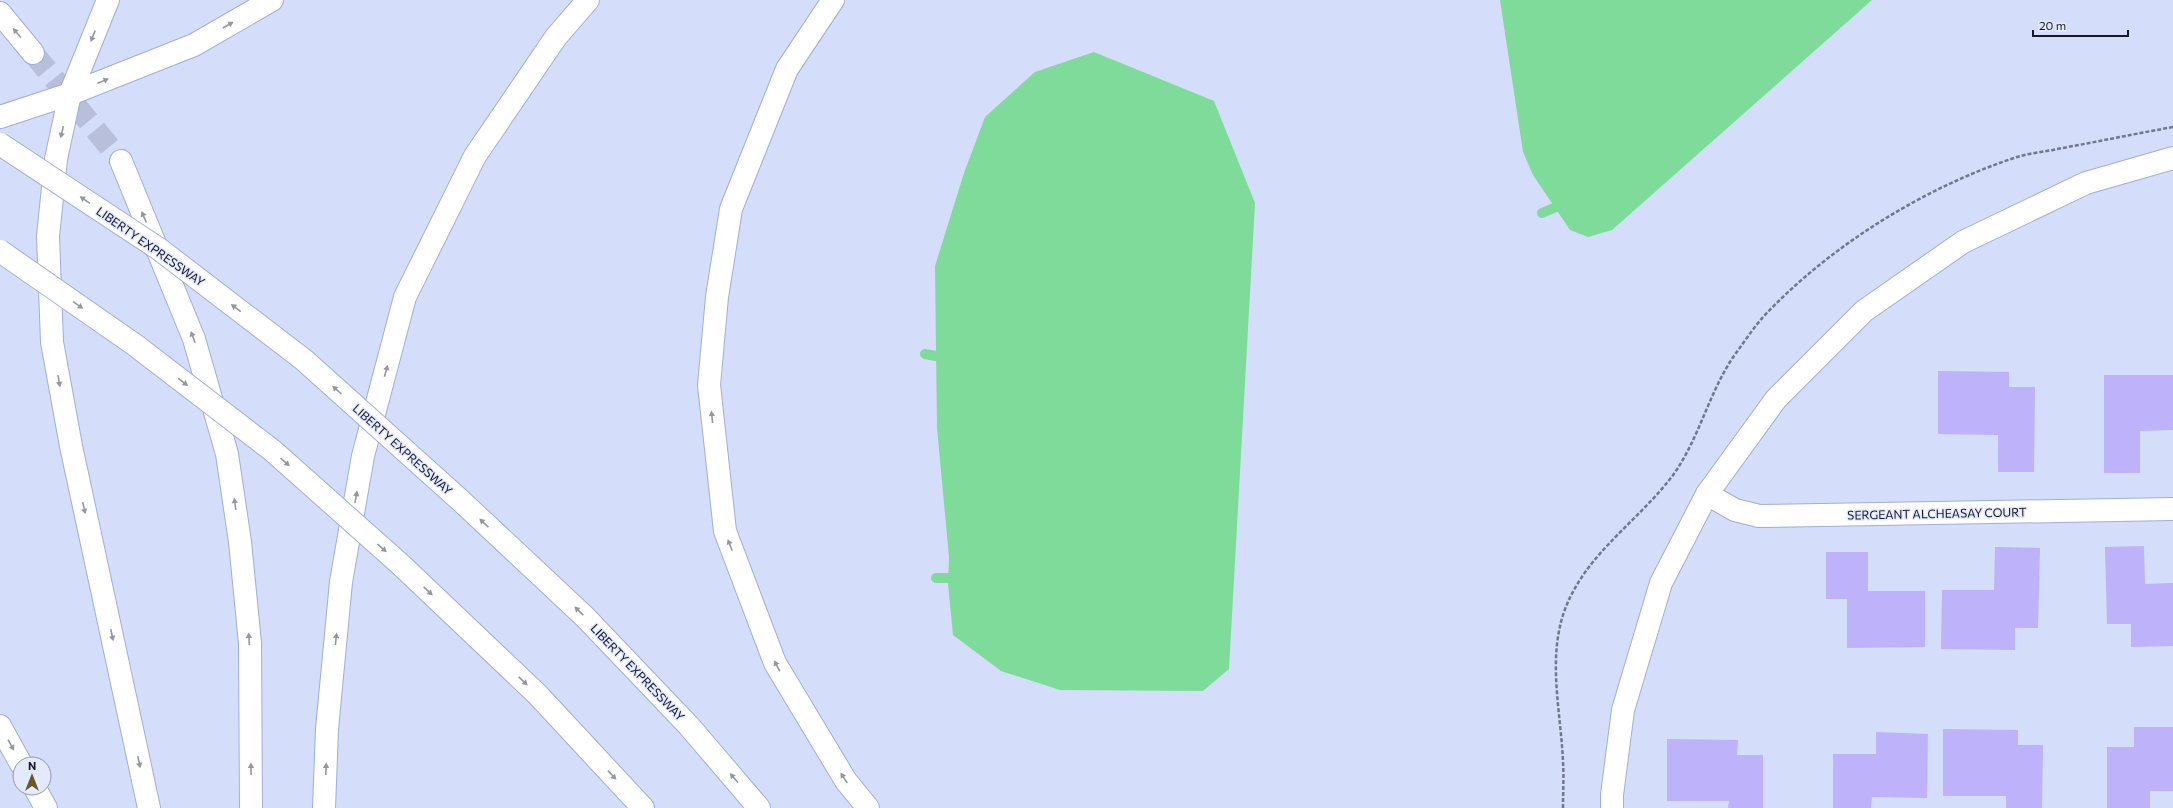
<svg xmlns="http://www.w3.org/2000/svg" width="2173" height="808" viewBox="0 0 2173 808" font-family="Commissioner,sans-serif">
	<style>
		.water { fill: #7fdb9a }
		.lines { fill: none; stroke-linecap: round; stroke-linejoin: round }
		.stream { stroke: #7fdb9a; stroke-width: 10 }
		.building { fill: #beb2fa }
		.secondary-tunnel { stroke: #b7bfda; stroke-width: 22; stroke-dasharray: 22 11; stroke-linecap: butt }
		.minor-casing { stroke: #a1aedb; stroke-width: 24 }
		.secondary-casing { stroke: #a1aedb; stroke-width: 24 }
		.motorway-casing { stroke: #a1aedb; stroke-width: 24 }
		.path { stroke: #71778d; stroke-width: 2.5; stroke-dasharray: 4 2; stroke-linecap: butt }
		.minor { stroke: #fff; stroke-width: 22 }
		.secondary { stroke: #fff; stroke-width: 22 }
		.motorway { stroke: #fff; stroke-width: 22 }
		.motorway-bridge-casing { stroke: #a1aedb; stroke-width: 24; stroke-linecap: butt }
		.motorway-bridge { stroke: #fff; stroke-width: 22 }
		.oneway { fill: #95979e }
		.labels { text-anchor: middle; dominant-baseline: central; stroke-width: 3; stroke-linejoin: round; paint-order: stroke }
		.street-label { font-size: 12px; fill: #131728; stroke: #e4eafd }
	</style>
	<rect width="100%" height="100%" fill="#d4ddf9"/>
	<g class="water">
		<path d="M1500,0H1872L1612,230L1588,237L1570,230L1533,175L1523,152Z"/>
		<path d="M1094,52L1214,101L1255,203L1229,669L1203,691L1060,690L1001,671L953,635L948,584L949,557L937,428L935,266L964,173L985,117L1035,72Z"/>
	</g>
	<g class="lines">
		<g class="stream">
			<path d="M1542,213L1556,207"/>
			<path d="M925,354L936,356"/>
			<path d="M936,578H948"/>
		</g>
	</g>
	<g class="building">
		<path d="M1938,371L2009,372V387H2035L2034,472H1998V435L1938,434Z"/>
		<path d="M2104,375H2173V430L2140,431V473H2104Z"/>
		<path d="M2144,546L2145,584L2173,583V646L2131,647V624H2107L2105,547Z"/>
		<path d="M1995,547L2040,548L2038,628H2015V650L1941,649L1942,590H1994Z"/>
		<path d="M1826,552H1868V591H1925V647L1847,648V599H1826Z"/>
		<path d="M2134,727H2173V791H2150V808H2107V747H2134Z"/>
		<path d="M1943,729L2018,730V745H2043L2042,808H2006V796H1943Z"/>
		<path d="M1876,732L1928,734L1927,798L1872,797L1871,808H1833V754H1876Z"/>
		<path d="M1667,739L1738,740L1737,755H1763V808H1728L1729,801H1667Z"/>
	</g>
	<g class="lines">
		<path class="secondary-tunnel" d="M33,53L121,161"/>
		<g class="minor-casing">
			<g id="minor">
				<path d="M1707,494L1735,510L1759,516L2173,509"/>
				<path d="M1612,808V795L1623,710L1661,583L1707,494L1776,399L1864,311L1963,242L2086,183L2173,158"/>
			</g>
		</g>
		<g class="secondary-casing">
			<g id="secondary">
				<path d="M108,0L70,94L56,159L48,236L52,342L71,446L149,808"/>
				<path d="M0,13L33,53"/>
				<path d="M121,161L194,339L227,454L240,542L250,643L251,808"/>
				<path d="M324,808L327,729L341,582L363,456L405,297L475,156L556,37L588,0"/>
			</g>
		</g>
		<g class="motorway-casing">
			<g id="motorway">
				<path d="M833,0L787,69L731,209L717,297L709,385L725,531L775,663L846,781L868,808"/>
				<path d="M0,117L70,94L194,45L272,0"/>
				<path d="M460,500L585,617L689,726L759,808"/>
				<path d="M400,564L537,694L643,808"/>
				<path d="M0,726L21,764"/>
				<path d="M35,788L46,808"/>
			</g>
		</g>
		<path class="path" d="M1563,808C1563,793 1564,777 1563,762C1561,713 1548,663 1563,615C1582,557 1634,525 1670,479C1699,442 1708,392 1736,353C1745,341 1754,327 1764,316C1831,245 1925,187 2017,157C2030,153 2044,152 2057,149C2096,142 2134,134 2173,127"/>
		<use href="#minor" class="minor"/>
		<use href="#secondary" class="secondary"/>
		<use href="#motorway" class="motorway"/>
		<g class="motorway-bridge-casing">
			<g id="motorway-bridge">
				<path d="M0,144L159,249L304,360L460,500"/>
				<path d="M0,251L135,345L273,451L400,564"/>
			</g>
		</g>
		<use href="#motorway-bridge" class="motorway-bridge"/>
	</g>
	<defs><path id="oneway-solid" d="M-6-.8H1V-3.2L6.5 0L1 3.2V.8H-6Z"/></defs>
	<g class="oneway">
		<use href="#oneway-solid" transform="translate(228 25) rotate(-30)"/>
		<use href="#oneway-solid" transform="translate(17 33) rotate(-130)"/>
		<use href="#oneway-solid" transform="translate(93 36) rotate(112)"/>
		<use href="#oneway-solid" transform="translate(103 81) rotate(-22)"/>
		<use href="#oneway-solid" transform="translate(62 132) rotate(103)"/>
		<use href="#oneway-solid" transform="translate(85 200) rotate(-146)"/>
		<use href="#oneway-solid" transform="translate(144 217) rotate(-113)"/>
		<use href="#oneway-solid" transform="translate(78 305) rotate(35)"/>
		<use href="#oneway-solid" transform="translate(236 308) rotate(-143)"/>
		<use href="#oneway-solid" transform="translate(193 337) rotate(-110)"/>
		<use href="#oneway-solid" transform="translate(386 371) rotate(-75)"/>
		<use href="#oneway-solid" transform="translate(59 381) rotate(80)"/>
		<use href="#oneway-solid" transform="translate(183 382) rotate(37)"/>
		<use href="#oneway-solid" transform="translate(337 390) rotate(-138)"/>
		<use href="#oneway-solid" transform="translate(712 417) rotate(-96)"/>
		<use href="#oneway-solid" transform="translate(285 462) rotate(42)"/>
		<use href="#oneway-solid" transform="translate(356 497) rotate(-80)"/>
		<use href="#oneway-solid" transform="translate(235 504) rotate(-98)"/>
		<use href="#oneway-solid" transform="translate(84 508) rotate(78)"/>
		<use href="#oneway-solid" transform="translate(484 523) rotate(-137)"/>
		<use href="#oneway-solid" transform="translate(730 545) rotate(-111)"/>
		<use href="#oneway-solid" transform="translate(382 548) rotate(42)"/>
		<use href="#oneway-solid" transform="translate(428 591) rotate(43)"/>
		<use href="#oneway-solid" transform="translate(579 611) rotate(-137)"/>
		<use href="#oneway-solid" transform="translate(112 635) rotate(78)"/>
		<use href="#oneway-solid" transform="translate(249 639) rotate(-94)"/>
		<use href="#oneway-solid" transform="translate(336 639) rotate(-84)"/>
		<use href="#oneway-solid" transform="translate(777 666) rotate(-119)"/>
		<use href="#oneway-solid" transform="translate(523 681) rotate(43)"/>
		<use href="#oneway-solid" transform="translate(11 745) rotate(61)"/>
		<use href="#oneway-solid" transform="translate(139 762) rotate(78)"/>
		<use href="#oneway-solid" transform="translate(251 769) rotate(-91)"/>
		<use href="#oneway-solid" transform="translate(326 769) rotate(-88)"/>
		<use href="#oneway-solid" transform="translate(612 775) rotate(47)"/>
		<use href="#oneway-solid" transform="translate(734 778) rotate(-131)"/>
		<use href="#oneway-solid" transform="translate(844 778) rotate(-123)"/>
	</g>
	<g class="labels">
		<g class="street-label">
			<text transform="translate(151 246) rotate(35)">LIBERTY EXPRESSWAY</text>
			<text transform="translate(403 449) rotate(42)">LIBERTY EXPRESSWAY</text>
			<text transform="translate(1937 513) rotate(-1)">SERGEANT ALCHEASAY COURT</text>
			<text transform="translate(638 672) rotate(46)">LIBERTY EXPRESSWAY</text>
		</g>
	</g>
	<g transform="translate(32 776)"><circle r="19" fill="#e4eafd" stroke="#9096a8"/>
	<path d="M0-3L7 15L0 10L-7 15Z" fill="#685826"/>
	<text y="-6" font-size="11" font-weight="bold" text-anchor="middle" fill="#131728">N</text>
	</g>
	<path d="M2033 30v6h95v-6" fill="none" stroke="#131728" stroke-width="2"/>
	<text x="2039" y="30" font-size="12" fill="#131728" stroke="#e4eafd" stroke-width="3" paint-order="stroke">20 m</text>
</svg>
